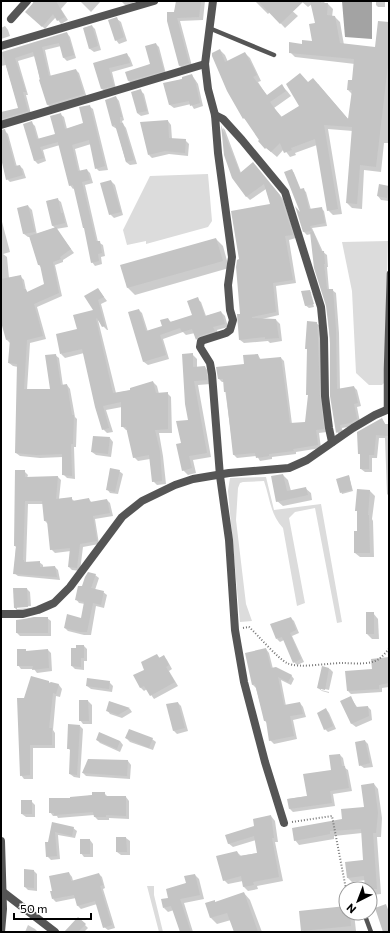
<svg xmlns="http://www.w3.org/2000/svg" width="390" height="933" viewBox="0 0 390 933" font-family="Commissioner,sans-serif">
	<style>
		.green { fill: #dcdcdc }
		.water { fill: #a3a3a3 }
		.shadow { fill: #0003 }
		.building { fill: #c4c4c4 }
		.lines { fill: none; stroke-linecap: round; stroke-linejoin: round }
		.path { stroke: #777; stroke-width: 2; stroke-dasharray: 1 2; stroke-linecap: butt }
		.service { stroke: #555; stroke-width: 4.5 }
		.minor { stroke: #555; stroke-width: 8 }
		.tertiary { stroke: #555; stroke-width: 8 }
	</style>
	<rect width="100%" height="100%" fill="#fff"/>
	<g class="green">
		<path d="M208,174L212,221L208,227L146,244V241L127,245L123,230L150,176Z"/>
		<path d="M388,241L384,383L382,385H369L356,373L352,291L342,242Z"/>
		<path d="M266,477L274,510L321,504L342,622L337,623L315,508L295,512L289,518L305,603L297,606L283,528C270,514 270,498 264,481L243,482L240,483L238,488L236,520L246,604L252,621L240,622L228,491L230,478Z"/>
		<path d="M147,886H154V895L163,932H159Z"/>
	</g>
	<path class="water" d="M342,1H372V39L345,37Z"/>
	<g class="shadow">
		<path d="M33,1H68L61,9L68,20L61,24L56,17L45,29L27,12L33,3Z"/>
		<path d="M80,1H101L91,12Z"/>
		<path d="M121,1H135L130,6L127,7Z"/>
		<path d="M177,1H205L203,20L180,21L192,66L183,69L180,66L174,13Z"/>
		<path d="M255,1H281L298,16L285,28L270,12L268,14Z"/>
		<path d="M301,1H324L325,4H328L333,9L332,17H335L340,22L344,45L376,48L389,23V143H384L381,172L364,170L362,209L352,208L347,203L353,131L328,129L342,214L333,215L328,210L317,145L295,153L296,155L290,157L284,149L277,157L264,146L249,123L244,118L220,50L225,55L228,62L245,53L250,58L261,81L258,82L267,96L282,86L287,91L291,96L274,108L282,117L300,106L309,83L318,84L349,120L352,94L348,90L353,81L355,64L295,57L290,52L303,45L314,42L316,24L312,4L308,7Z"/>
		<path d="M376,1H385V7H378L376,5Z"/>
		<path d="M117,19L121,22L127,41L119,44L116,40Z"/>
		<path d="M5,26L8,30L10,36L1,39V28Z"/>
		<path d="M92,26L95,29L101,50L94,52L90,49L84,28Z"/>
		<path d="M67,33L70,37L76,58L67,61L64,58L61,46L45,50L51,77L76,70L79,73L87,98L52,108L48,105L40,80L35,56L18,61L28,95H26L31,114L1,124V109L2,113L19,109L6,65L1,66V53Z"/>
		<path d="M156,44L159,47L166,74L132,84L129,81L127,73L151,64Z"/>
		<path d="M127,54L130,58L133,66L112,72L116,89L106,92L102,89L95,64Z"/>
		<path d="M192,75L198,84L203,106L194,109L191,104L174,108L170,105L165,84L183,79Z"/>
		<path d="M140,90L144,94L149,114L141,116L137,113Z"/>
		<path d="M116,97L119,101L124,120L122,121L123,124L126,128L137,164L130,165L126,162L117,129L112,126Z"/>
		<path d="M89,106L93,109L108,170L99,171L96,168L91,144L75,149L80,171L87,170L90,173L93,183L85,185L98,242L103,245L105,256L101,257L102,264L95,266L92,262L86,229L75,188L73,189L70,185L60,145L43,150L46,161L38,164L35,161L32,123L35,126L39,140L57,135L60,114L64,117L67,129L84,124Z"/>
		<path d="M168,121L171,125L172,139L185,140L189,144L188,156L169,154L152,158L149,155Z"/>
		<path d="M223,128L225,130L241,173L256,167L283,199L296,238L289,240L296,283L276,286L279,315L262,319L276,320L280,324L282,341L270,343L268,341L244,343L240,340L242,315L240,260L271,205L266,189L250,200L246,196L225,155Z"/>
		<path d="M1,131H5L8,134L17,167L20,166L23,169L26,178L10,182L7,179L1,157Z"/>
		<path d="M292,170L294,173L301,190L303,189L306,192L311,210L321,208L324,211L327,226L312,228L323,252L327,255L328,267H327L329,290H332L336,293L339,333L340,389L354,387L357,390L361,406L357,407L360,422L354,426L342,428L343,433L340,435L337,432L327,306L311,234L307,235L304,232L297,210L302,215Z"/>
		<path d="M111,181L115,185L123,215L114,218L110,214Z"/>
		<path d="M389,187V201L381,200L378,196Z"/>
		<path d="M57,199L61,202L68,227L56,229L74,253L63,260V262L55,265L62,296L37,307L46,339L30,343L27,390H52L55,355L59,358L63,386L67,385L70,389L75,417L77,419L76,447H74L75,479L67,478L63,474V457L40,458L20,456L16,453L18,367L13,366L9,363L11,344L7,340L1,318V254H2L1,253V218L10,252L3,254L7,257L9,278L20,276L24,280L26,290L28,293L45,285L42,268L39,265L30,237H28L24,234L28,206L32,210L37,235L55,228L53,226L47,201Z"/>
		<path d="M216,239L223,246L229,268L135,295L128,288L121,266Z"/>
		<path d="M98,289L107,301L101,304L108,330H107L103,326L98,320L116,393L132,390L153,382L157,386L159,394L167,393L171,397L172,433H159L163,456L166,484L157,485L153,481L150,459L138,461L134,457L128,430H126L122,426V407L106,410L113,432L107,433L103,429L84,353L65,358L61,354L94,311Z"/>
		<path d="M309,291L313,294L317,307L312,293H310L314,307L309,308L305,305Z"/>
		<path d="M197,299L201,302L206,316L221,312L225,316L228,327L217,330L218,335L200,342L197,339L195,333L186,335L183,332L163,339L169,359L148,365L144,362L139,310L142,313L148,332L164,327L168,319L171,322L193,316Z"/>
		<path d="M316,323L320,326L327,432L319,433L321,448L296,452V454L272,457V459L260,461L257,456L237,458L234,455L224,382H222L219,379L246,365L258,355L261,360L281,358L284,361L292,424L306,423L309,396L307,394L308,351L306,348Z"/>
		<path d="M192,354L197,359V368L205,367L209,372L211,384L198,385L211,457L193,460L196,473L188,475L183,470L182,443L189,421Z"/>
		<path d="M382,419L386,425H389V496L387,494L385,438H379L377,458H372V472H365L361,469V456L359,453Z"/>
		<path d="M110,438L113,442L111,457L96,455L92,452Z"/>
		<path d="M24,471L28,475L27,478L58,477L61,480L59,499L71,498L75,502L89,499L92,503L107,500L110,503L113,516L95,519L99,544L83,547L80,571L72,570L69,567L71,551L55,553L51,549L48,524L45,521L43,504H28L26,563L39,562L43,565V568L55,567L58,570L60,580L18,576L14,573L16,547L15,546Z"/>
		<path d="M119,471L123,474L118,494L110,493L107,489Z"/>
		<path d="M283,475L288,480L291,491L305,488L311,493L312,500L283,506L277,501Z"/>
		<path d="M349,476L353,491L342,494L337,480Z"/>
		<path d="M358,490L370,491L375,496L372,519L373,521L374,557H360L355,553L358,532V512L356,510Z"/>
		<path d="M95,575L99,578L95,590L103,592L107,595L104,608L96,606L91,635H84L68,631L65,628L82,619L85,604L79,603L76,599L83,587Z"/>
		<path d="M14,589H27L30,592L31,606L17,607V609L31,608V610L18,612L15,608Z"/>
		<path d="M373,613L378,619L379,639H372L367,634Z"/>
		<path d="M47,618L51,621V636H20L17,633Z"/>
		<path d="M291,618L294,621L299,633L292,636L304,662L297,665L294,662L284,640L280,642L277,639Z"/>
		<path d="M84,646L87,649V661H84V670L75,669L72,666L76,649Z"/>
		<path d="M266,649L269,653L273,669L291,675L294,679L291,685L281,680L286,706L300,703L303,707L306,717L293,720L297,739L274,744L270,740L267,723L265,721L256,688L252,684Z"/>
		<path d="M48,650L51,653L52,671L37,673L34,669H21L18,665L27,652Z"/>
		<path d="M157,655L160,658L164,656L167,660L172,669L169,671L178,686L154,699L147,689L144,691L140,687L146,670Z"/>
		<path d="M389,658V687L382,688V692L351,694L348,691Z"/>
		<path d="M323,667L330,669L333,672L329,690L321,688V690L329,692V693L322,691L318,688Z"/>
		<path d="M49,682L50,684L59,685L62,689L60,697L56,696L53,730L55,733V748H33V779H24L21,775Z"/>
		<path d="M109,682L113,686L112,692L91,689L87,686Z"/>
		<path d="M351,698L357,707H368L371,710L372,720L356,727L352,724L342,702Z"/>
		<path d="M88,701L92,705V724H83L80,720Z"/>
		<path d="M110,702L130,709L132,712L122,718L110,714L107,710Z"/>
		<path d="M178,703L181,706L188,731L177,734L174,731Z"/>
		<path d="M326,709L329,713L336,729L328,732L325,729Z"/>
		<path d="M80,726L83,729L80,778L74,777L70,774L71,751L68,748Z"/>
		<path d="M126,738L152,739L156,742L153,750L130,742Z"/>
		<path d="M97,740L120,741L123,745L120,752L100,743Z"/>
		<path d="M365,741L368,744L373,767L364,768L360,765Z"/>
		<path d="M340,755L343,758L345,768L348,770L352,791L333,794L335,806L293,812L290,809L288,799L308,796L333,771L330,756Z"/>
		<path d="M128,761L131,765L130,779L86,776L83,773Z"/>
		<path d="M374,784L378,789L382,818L381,837H377L381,894L371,895L370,889H366V880L352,882L347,877L364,861L362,833L334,836V839L299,845L295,840L343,820L365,808Z"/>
		<path d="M104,793L108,797H126L129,801V819L109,818V820H98L95,817L94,815L58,818L57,816H53L50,812L71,799Z"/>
		<path d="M31,801L35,805V817H26L22,814Z"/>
		<path d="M271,816L275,821L278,842H275L283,881L257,886L258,889L248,891L244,887L243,881L228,884L224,880L237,852L241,856L258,853L256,840L233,847L228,843Z"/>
		<path d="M53,823L73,828L77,831L75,838L58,835L60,859L51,860L47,856Z"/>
		<path d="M117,838H126L130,841V855H121L117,852Z"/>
		<path d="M90,840L93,844V857H84L81,853Z"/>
		<path d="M34,871L37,874V891L28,890L25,887Z"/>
		<path d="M69,873L72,877L73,881L99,874L102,877L105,888L103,889L115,928L108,930L104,927L97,904L81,909L78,906L76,898L56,902L53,899Z"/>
		<path d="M195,875L199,879L204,899L184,903L193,932H181L174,910L168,912L164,908L170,898Z"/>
		<path d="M244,893L250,900L262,932H235L231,920L217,924L211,918L206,904L216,903Z"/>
		<path d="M346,907V913H354L356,931L303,932L302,931Z"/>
		<path d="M78,918L88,928L84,932H71Z"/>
		<path d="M28,925L35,929L38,932H25Z"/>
	</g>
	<g class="building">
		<path d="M35,1H56L65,17L57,21L53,14L42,27L25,12Z"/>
		<path d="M176,1H201L199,17L177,18L189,63L179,66L167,21V12H174Z"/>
		<path d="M258,1H304L280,24Z"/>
		<path d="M310,1H321V3H328L327,15L335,16L340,43L375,47L378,21L389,22V56L376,167L360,165L357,204L346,203L352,127L324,125L338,209L327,211L315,139L291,148L292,150L284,153L280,143L271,152L266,148L265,149L258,141L259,140L244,118L243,119L227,91L212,56V53L220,49L225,62L245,52L257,75L253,77L267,95L282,84L286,91L270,102L281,117L299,106L286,84L300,73L308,82L313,78L348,119L352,90H347L348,80H352L354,59L289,53V42L302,44V40L312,41L309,24L315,23Z"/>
		<path d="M117,17L124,37L115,41L108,20Z"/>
		<path d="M92,25L98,46L89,49L83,28Z"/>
		<path d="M67,32L74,55L63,58L59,43L42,47L49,76L76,69L84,94L47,105L39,80L40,79L33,52L15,58L26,92H23L28,111L1,119V112L18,108L2,52Z"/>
		<path d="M156,43L164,71L128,81L125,72L150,64L145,46Z"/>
		<path d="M127,53L130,63L109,68L114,86L101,89L93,63Z"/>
		<path d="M192,74L194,80H195L200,103L190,106L189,101L169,105L163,83L182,79V77Z"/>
		<path d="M141,89L147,111L137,113L131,92Z"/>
		<path d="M116,96L122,117H120V123H123L134,160L126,162L115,125L112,126L105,100Z"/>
		<path d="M90,105L105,166L95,169L89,140L72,145L78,171L87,169L90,180L82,182L96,241H100L102,253L98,254L99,261L91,263L84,228H83L73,185L69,186L58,143V142L40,147L44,158L34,161L23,124L32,121L37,139L55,134L50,116L61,113L65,129L83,123L79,107Z"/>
		<path d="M168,120L169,138L186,139L185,153L165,151L148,155L140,122Z"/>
		<path d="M221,125L240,173L253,162L280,195L293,235L285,236L293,280L273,283L276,312L252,317V318L276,319L279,338L265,339V337L239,340L237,314H240L236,267L237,260L239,259L231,211L270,204L264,184L246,197L232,178L224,155Z"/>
		<path d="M5,129L15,166L20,165L23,175L6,180L1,158V130Z"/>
		<path d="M292,169L300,189L304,188L309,209L322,207L325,223L310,226L312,231L303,232L295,206L300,212L284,172Z"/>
		<path d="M111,180L121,212L109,215L100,183Z"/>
		<path d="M379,184L389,186L387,198L377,196Z"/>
		<path d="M58,198L61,213H63L65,223L52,226L46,201Z"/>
		<path d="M28,205L35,232L23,234L17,208Z"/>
		<path d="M56,227L71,249L60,257L61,259L53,262L59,293L34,304L43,336L27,340L24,389H50L45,355L56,354L61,385L67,384L72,415H74L73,444H71L72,476L62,475V454L36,455L15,453L17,364L8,363L10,339L6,340L1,322V279L21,275L24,289H26L27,292L44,284L40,265H38L29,236Z"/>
		<path d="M313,231L321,251H324L325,264H324L327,289H333L336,329L337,389L354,386L358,403L354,404L357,419L350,423L340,425L341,430L336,433L330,396V338L326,306L314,268L310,232Z"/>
		<path d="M216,238L223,261L127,288L120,265Z"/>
		<path d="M98,288L104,297L98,300L105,326L102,327L97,318L96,319L113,393L130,390V388L153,381L156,393L168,392V429L155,430L160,451L162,481L152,482L149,455L133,458L126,427H121V402L103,406L109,428L102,430L95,407L82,349L60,354L56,334L77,329L73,315L93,310L84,296Z"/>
		<path d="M310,290L314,304L305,306L301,291Z"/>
		<path d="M198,297L205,316L221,311L225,324L213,327L215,331L199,336L196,340L192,329L182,332L180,328L160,335L166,355L143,362L128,312L139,309L146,331L162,326L160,320L168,318L170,322L192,315L187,301Z"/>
		<path d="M307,321L317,322L318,338L320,396L324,429L316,430L318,445L293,449L294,451L269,454V456L256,458L255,453L233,455L226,392H224L223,379H218L216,367L244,364L243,355L258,354L259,359L281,357L290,423L305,422L308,395H306L307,349H305Z"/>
		<path d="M193,353V367L205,366L207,375V380L194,381L207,453L189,456L192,468L182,471L176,444L181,443L176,421L188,420L185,404L182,354Z"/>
		<path d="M382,418L385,424H389V436L376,435L374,455H369V469H360V454H358L357,432Z"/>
		<path d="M93,436L110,437L108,454L91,452Z"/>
		<path d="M110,468L120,470L115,492L106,490Z"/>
		<path d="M15,470H25V477L58,476L56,499L72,497V501L89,498L90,502L107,499L110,513L93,516L97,541L80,544L77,568L68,567L70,548L50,550L47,521H44L42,501H25L23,560H24V562L40,561V567L55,566L57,577L13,574L16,546H14Z"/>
		<path d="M283,474L287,491L306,487L308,495L276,502L271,476Z"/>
		<path d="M349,475L352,490L340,493L336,479Z"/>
		<path d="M357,489L370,490L368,515H369L370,553H354V531H357V511H355Z"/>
		<path d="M88,572L96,574L91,588L104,591L101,605L93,603L87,632H80L64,628L67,614L81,618L84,602L75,600L78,586H82L85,577Z"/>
		<path d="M13,588H27L28,607L14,608Z"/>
		<rect x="366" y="612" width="8" height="22"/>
		<path d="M34,617H48V633H16V620L24,619Z"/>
		<path d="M291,617L296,630L290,633L301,659L293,663L282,637L276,639L270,624Z"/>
		<path d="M76,645H84V658H81V667L71,666V648H76Z"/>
		<path d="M266,648L271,668L276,667L292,675L288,682L278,677L284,705L300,702L303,714L290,716L294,736L269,741L266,721H264L255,684L252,685L245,653Z"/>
		<path d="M17,649H26V651L48,649L49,668L32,670L33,666H17Z"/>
		<path d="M157,654L159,658L164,655L169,665L166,667L175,682L150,696L144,686L140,688L133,675L144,670L141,662Z"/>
		<path d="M389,657V683L379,685V689L347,691L345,671L372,669L371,659Z"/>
		<path d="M322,666L329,668L325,690L317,688Z"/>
		<path d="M31,676L49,681V683L51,682L59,684L56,694L53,693L49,728H52V745H30V775L20,776L17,698H24Z"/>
		<path d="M87,678L110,681L109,689L86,686Z"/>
		<path d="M351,696L356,707L368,706L369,716L351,724L340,701Z"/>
		<path d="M79,700H88L89,721H79Z"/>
		<path d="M109,701L130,708L118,715L106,711Z"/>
		<path d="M178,702L185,728L173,731L166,704Z"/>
		<path d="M326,708L333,726L324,730L317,713Z"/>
		<path d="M68,724L80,725L77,775L69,774L70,749H67Z"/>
		<path d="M129,729L153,738L149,748L125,738Z"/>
		<path d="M99,732L120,741L117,749L96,740Z"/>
		<path d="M365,740L370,763L359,766L355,742Z"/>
		<path d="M340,754L342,766H345L349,788L330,791L332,803L289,809L287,799L307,796L303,774L331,770L329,755Z"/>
		<path d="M88,759L128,760L127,776L82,773Z"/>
		<path d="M374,783L378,813L376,833H373L377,889H365L364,876L347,878L345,862L363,860L361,829L330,831V834L294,841L292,828L342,819L341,809L364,807L361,785Z"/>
		<path d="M92,792H105V796H126V816L106,815V817H94L93,812L54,815V813H49V798H70V797L92,795Z"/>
		<rect x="21" y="800" width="11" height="14"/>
		<path d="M271,815L274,838H272L279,877L253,882L254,885L243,887L241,876L223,881L216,856L237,851L239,856L257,853L254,836L228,844L225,835L254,826L253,819Z"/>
		<path d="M52,822L74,827L72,836L55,832L57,856L46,857L45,842H48Z"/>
		<path d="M116,837H126L127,852H116Z"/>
		<rect x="80" y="839" width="10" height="15"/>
		<path d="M24,869L34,870V888L24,887Z"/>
		<path d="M69,872L71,881L99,873L103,885L100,886L112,925L103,928L95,901L77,906L74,895L52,899L50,891H52L49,876Z"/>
		<path d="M195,874L200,895L180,899L191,932H180L171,906L163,908L161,899L168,898L166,889L186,883L184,876Z"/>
		<path d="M244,892L258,932H234L227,913L210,918L205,903L215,900V902Z"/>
		<path d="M386,904L389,912V932H383L375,908Z"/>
		<path d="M346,906V913H350L351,926L301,931L299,911Z"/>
		<path d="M78,917L86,924L78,932H64Z"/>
	</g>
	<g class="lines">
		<g class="path">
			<path d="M389,551V556"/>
			<path d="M243,628L249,627C258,635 277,658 287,663C299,669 327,663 342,663C352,663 365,665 375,661C381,659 385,653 389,649"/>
			<path d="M292,822L332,816L346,889"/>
		</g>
		<g class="service">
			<path d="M209,28L274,55"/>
			<path d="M386,410V369L389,273"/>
			<path d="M364,913L371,932"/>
		</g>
		<g class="minor">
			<path d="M213,1L205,64L208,89L215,115L218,153L232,257L228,285L230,310L233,320L230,330L226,333L201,341L200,347L210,363L212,374L220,476L229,540L235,630L244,682L265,762L284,823"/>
			<path d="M11,19L27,1"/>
			<path d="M1,46L154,1"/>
			<path d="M215,115L223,119L242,140L285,192L321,307L324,338L325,396L329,428L332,442"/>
			<path d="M1,125L205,64"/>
			<path d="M1,614H23L38,610L54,603L70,587L122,517L142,501L175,485L193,479L229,473L289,468L307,460L353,428L375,415L389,409"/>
			<path d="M3,892L55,932"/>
		</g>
		<path class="tertiary" d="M1,841L3,909L1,932"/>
	</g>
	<rect width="390" height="933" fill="none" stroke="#000000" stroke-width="4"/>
	<g transform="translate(358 901) rotate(222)"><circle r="19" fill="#ffffff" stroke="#999999"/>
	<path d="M0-3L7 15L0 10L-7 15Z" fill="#000000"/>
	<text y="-6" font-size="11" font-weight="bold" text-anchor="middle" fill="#000000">N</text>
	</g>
	<path d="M14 913v6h77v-6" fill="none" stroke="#000000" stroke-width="2"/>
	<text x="20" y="913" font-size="12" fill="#000000" stroke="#ffffff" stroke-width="3" paint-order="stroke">50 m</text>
</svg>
